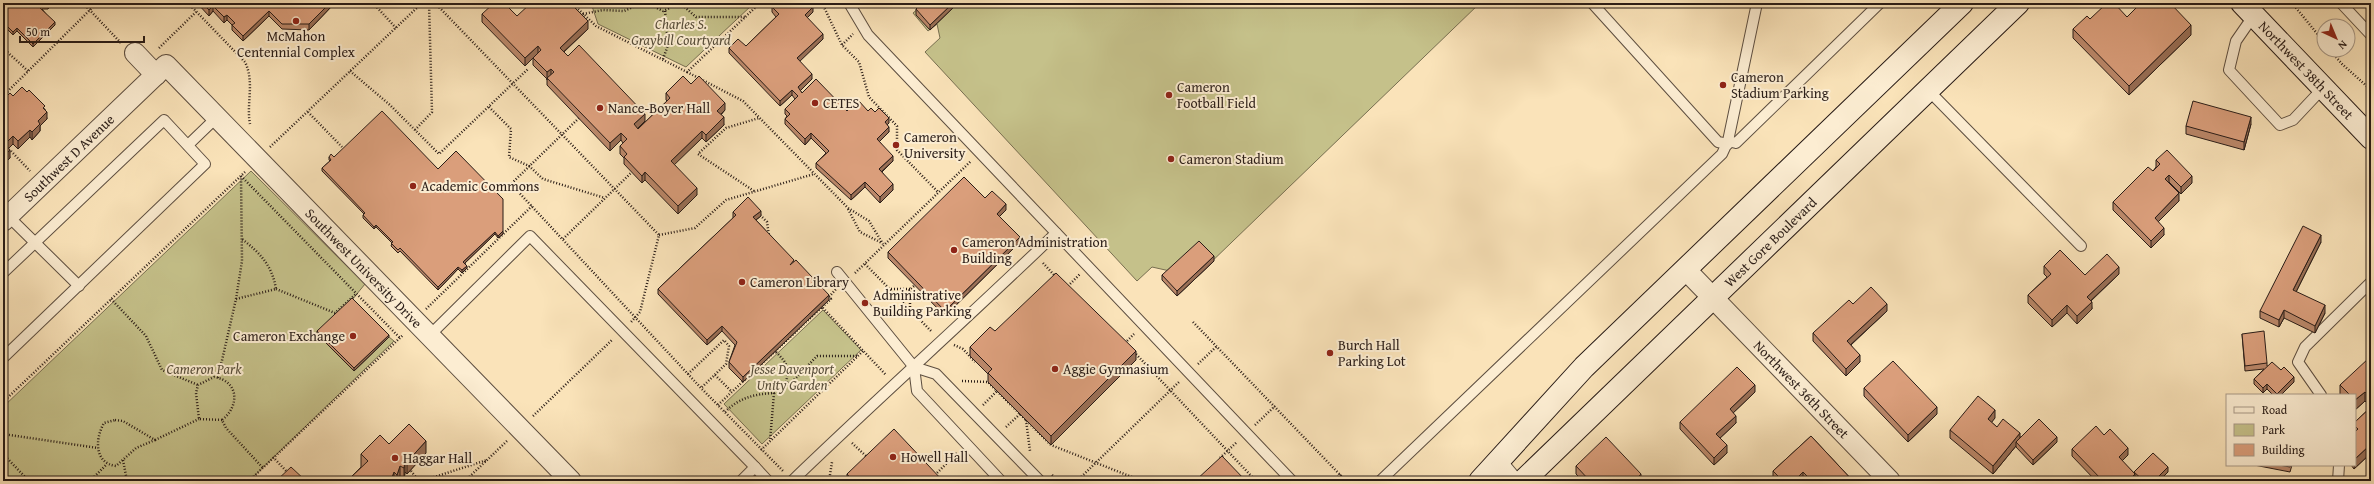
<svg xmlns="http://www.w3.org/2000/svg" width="2374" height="484" viewBox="0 0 2374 484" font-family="'Gentium Book Plus',serif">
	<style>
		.green { fill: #c5c18a; stroke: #776e50 }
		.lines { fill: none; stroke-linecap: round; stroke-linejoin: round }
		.service-casing { stroke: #5d4e40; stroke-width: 12 }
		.minor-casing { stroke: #5d4e40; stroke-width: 22 }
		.secondary-casing { stroke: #291c17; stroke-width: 24 }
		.path { stroke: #291c17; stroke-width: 2.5; stroke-dasharray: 1 2; stroke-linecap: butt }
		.service { stroke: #fcedd2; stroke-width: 10 }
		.minor { stroke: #fcedd2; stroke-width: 20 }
		.secondary { stroke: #fcedd2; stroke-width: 22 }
		.wall { fill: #bb886a; stroke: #291c17 }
		.shaded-wall { fill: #996f56; stroke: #291c17 }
		.building { fill: #da9e7b; stroke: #291c17 }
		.poi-dot { fill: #8f2418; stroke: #fcedd2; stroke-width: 1.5 }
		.labels { text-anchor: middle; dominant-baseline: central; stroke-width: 4; stroke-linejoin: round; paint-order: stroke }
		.park-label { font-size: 14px; font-style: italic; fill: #584e3a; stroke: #fcedd2 }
		.poi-label { font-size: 14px; fill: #291c17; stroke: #fcedd2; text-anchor: start }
		.street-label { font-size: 14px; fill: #291c17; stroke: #fcedd2 }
	</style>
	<rect width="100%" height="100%" fill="#fae3b9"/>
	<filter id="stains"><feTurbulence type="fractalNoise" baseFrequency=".005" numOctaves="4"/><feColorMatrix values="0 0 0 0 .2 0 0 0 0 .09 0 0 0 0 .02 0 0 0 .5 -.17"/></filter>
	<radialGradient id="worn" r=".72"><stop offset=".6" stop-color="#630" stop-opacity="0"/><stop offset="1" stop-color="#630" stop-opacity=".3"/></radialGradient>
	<g class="green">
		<path d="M591,3H750L752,5L686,67L598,24Z"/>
		<path d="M925,3H1480L1177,295L1162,279L1170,271L1152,267L1137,281L925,52L940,38L937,24L928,31L913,13Z"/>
		<path d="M251,171L365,284L352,300L317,334L354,371L389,337L394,341L249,481H3V407Z"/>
		<path d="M823,310L861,350L762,444L724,404Z"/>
	</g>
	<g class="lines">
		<g class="service-casing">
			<g id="service">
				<path d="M849,3L868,35L1292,481"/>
				<path d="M1592,3L1718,142L1728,144"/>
				<path d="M2341,3L2371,35"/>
				<path d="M2254,15L2236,41L2229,70L2280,125L2293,120L2324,87"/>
				<path d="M1929,91L2081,246"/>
				<path d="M1728,141L1736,143L1880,3"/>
				<path d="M188,145L216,118"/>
				<path d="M8,216L79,286"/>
				<path d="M837,272L914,367L917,391L1001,481"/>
				<path d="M3,273L164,120L205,164L3,358"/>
				<path d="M429,336L530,236L755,467L741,481"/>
				<path d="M914,367L936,374L1040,481"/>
				<path d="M2321,395L2298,362L2305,347L2371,282"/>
				<path d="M755,467L768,481"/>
				<path d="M792,481C879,397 969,317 1056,233"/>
				<path d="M1380,481L1722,154L1728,141L1757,3"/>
				<path d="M2338,481L2339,465"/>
			</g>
		</g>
		<g class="minor-casing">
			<g id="minor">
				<path d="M135,53L156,75"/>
				<path id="s1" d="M3,221L166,65L571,481"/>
				<path id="s2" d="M1686,270L1890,481"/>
				<path d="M1497,463L1512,481"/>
			</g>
		</g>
		<g class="secondary-casing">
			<g id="secondary">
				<path id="s3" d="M2242,3L2371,138"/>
				<path d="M1480,481L1584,367L1962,3"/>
				<path id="s4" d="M1523,481L2018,3"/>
			</g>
		</g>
		<g class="path">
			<path d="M83,3L121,43"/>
			<path d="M188,3L245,62C255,83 246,103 250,124"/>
			<path d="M373,3L396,28"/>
			<path d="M435,3L659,235L640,312L631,322"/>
			<path d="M571,3L576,7L580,3"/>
			<path d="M654,3L657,8L663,11L670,8L672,3"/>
			<path d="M680,3L696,17H745"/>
			<path d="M754,3L757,6"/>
			<path d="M822,3L842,45L859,62L869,97L897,126V150L938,192"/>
			<path d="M2292,3L2324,42"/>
			<path d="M576,7L596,26L687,72L760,3"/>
			<path d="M583,14L603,10L624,11L642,3"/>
			<path d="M842,45L853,34"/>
			<path d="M3,48L28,71"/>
			<path d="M159,48L196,12"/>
			<path d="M2330,50L2342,64L2371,90"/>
			<path d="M663,59L668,45L665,10"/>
			<path d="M350,71L390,105L439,154L528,69"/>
			<path d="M687,72L743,101L848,208L869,221L883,244"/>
			<path d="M3,96L97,3"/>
			<path d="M489,107L511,129L509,157L529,166L543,179L605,198"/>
			<path d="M308,112L342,147"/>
			<path d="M579,118L511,184L701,388L784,472"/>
			<path d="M415,130L432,112L429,3"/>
			<path d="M270,147L422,3"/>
			<path d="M11,151L30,171"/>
			<path d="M241,176L400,338"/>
			<path d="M754,191L698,154L726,128L759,118"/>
			<path d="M848,209L860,232L882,243"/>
			<path d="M758,213L767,222L769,236"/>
			<path d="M659,235L695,228L726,200L814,174"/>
			<path d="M563,239L632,172"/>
			<path d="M1043,263L1056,277"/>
			<path d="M865,264L932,332"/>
			<path d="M855,273L971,161"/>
			<path d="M1068,286L1080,274"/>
			<path d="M276,289L335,313L356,294"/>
			<path d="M891,289H910V308"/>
			<path d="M111,299L146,336L162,370L198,385"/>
			<path d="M236,299L276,289C272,265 260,253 242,239"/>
			<path d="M900,299L915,285"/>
			<path d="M822,307L831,299L829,297L836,289"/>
			<path d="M426,309L532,206"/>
			<path d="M1193,322L1346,481"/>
			<path d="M1125,343L1134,334"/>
			<path d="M954,345L963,349L975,362"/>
			<path d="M776,352C788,364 789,367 786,384"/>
			<path d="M1134,352L1256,481"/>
			<path d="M1198,364L1217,346"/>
			<path d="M688,374L724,340L729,346L726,364L701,388"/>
			<path d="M715,375L732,392"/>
			<path d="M218,378L236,299L242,261L241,176"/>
			<path d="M962,381L988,382L1051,445L1142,481"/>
			<path d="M774,393L795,379L817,356H857"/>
			<path d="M3,402L245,172"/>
			<path d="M718,405L822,307L886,375"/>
			<path d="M983,405L997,391"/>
			<path d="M725,412C739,398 754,394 774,393L770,441"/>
			<path d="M533,416L613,339"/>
			<path d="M115,420L123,421L155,440L136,448L116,466C94,463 95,439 104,423Z"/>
			<path d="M222,420L199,419L196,393L198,385L214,377C239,381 240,406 222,420L226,428L263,468"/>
			<path d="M1026,420L1030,451"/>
			<path d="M1255,425L1275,406"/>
			<path d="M1006,427L1020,414"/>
			<path d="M3,434L98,448"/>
			<path d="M155,440L199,419"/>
			<path d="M852,443L867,457"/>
			<path d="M761,450L864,350"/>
			<path d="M3,454L29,481"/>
			<path d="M273,457L288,473"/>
			<path d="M1220,458L1237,442"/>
			<path d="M123,460L127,481"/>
			<path d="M411,471L419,481"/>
			<path d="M935,475L957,453"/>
			<path d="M1052,475L1058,481"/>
			<path d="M90,481L107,464"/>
			<path d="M249,481L403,335"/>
			<path d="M422,481L487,460"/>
			<path d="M465,481L508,440"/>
			<path d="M829,481L832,462"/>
			<path d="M1077,481L1180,381"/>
			<path d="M1333,481L1341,474"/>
		</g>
		<use href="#service" class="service"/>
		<use href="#minor" class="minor"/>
		<use href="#secondary" class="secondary"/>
	</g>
	<g class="wall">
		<path d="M3,3H54L48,9H42L55,25L33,47L17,31L13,35L3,25Z"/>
		<path d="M197,3H332V6L309,30L282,29L269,16L243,41L232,30V25L227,20L224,23L213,11L209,16Z"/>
		<path d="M773,3L813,12L807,18L823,39L799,61L812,79L800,90L802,93L847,111H868L875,112L889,123L887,124L889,132L879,141L893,161L882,172L893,190L880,203L865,187L851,200L816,168V163L826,153L811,138L805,145L785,124V119L787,116L785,114V109L795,99L792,95L780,106L729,53V48L746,46L776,17L772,12V7L773,6Z"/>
		<path d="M922,3H958L930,30L916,15V9Z"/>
		<path d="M482,14L517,16L588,29L564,52L568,56L645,121L638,128V129L667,101L666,100V93L691,84L725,110L721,115L724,125L706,142L702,138L674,164L697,195L678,214L645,180L642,183L624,164V158L620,154V146L623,143L621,140L610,151L547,85V79L533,65V58L538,53L525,66L482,22Z"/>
		<path d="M2127,17L2191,35L2129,95L2073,38V29L2090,19Z"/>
		<path d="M13,96L45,109L47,119L40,126V131L32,140L30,137L18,149L13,144L8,148L10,158L3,165Z"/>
		<path d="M2251,124L2244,150L2186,134V126Z"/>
		<path d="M329,157H334L438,169L503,234L498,238L495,234L465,263L467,268L462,273L458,269L438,290L400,251L398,253L391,246L392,243L376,227L374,229L363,218V215L364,214L322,171V168L330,161L329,160Z"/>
		<path d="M2156,160L2192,183L2181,194L2169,182V183L2179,201L2158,221L2164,235L2151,248L2113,210V202L2153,171L2156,167Z"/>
		<path d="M985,198L1006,210L999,216L1020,242L945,316L888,258V252Z"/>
		<path d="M733,212L761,216L756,220L829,300L743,382L729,368V362L735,345L722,331L707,345L658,294V289L733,218Z"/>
		<path d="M2321,242L2296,292L2325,313L2315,333L2284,318L2279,327L2260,318V311Z"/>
		<path d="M1214,261L1177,296L1162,280V275Z"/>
		<path d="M2044,266L2085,275L2119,274L2091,301L2092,309L2077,324L2067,313L2052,327L2028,303V295L2047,277L2044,274Z"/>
		<path d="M1853,304L1887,311L1851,345L1860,362L1846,376L1813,341V333Z"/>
		<path d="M317,331L389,337L354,371L317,334Z"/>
		<path d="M995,331L1136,360L1051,445L988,382V374L970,356V347Z"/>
		<path d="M2242,334L2267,363V366L2281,370L2294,382L2281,395H2273L2267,389L2263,393L2254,384V379L2264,369L2245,371Z"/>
		<path d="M2371,361V453L2354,469L2351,465H2355V422L2371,407L2365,401L2355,410V395H2341L2340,394V385Z"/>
		<path d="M1864,388L1937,414L1908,442L1864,396Z"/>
		<path d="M1755,392L1733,413L1736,423L1720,438L1727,453L1714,465L1680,429V422Z"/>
		<path d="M1995,418L1991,422L1997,427L2020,437L2057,442L2033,465L2016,447V446L1993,474L1950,438V430Z"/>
		<path d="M2104,435L2128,455L2122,461L2134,473V472H2168L2159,481H2138L2135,478V481H2096L2072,456V449Z"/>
		<path d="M1811,436L1853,481H1804L1803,480L1802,481H1776L1773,478V471Z"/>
		<path d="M389,444L426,453L407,474L405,472L404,481L400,478L399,481H347L361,467V454Z"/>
		<path d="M2254,465H2292L2290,472Z"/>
		<path d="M1576,466L1641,481H1583L1576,474Z"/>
		<path d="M847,474L943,481H848L847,480Z"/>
	</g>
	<g class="shaded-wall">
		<path d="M52,3H54L48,9V7Z"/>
		<path d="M330,3H332V6L309,30V24Z"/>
		<path d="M953,3H958L930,30V25Z"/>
		<path d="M213,6V11L209,16V10Z"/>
		<path d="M813,7V12L805,20V15Z"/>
		<path d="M269,11V16L243,41V36Z"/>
		<path d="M227,15V20L224,23V17Z"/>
		<path d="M588,21V29L560,55V48Z"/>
		<path d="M55,22V25L33,47V44Z"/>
		<path d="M2191,25V35L2129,95V86Z"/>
		<path d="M17,28V31L13,35V32Z"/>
		<path d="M823,34V39L797,64V58Z"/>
		<path d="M538,46V53L525,66V58Z"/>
		<path d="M551,69V76L547,78V80V72Z"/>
		<path d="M5,70V78L3,80V72Z"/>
		<path d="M812,74V79L798,93V87Z"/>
		<path d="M792,90V95L780,106V101Z"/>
		<path d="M725,103V110L717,118V111Z"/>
		<path d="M47,112V119L40,126V131L32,140V132L38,121Z"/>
		<path d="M645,114V121L634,132V124Z"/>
		<path d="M724,117V125L706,142V135Z"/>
		<path d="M2251,117V124L2244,150V142Z"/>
		<path d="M889,118V123L885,127V122Z"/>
		<path d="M889,127V132L877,144V139Z"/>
		<path d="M30,130V137L18,149V141Z"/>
		<path d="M702,131V138L671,168V161Z"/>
		<path d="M621,133V140L610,151V143Z"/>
		<path d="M811,133V138L805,145V139Z"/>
		<path d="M13,136V144L5,152V144Z"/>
		<path d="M10,150V158L3,165V157Z"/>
		<path d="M893,156V161L879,174V169Z"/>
		<path d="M645,172V180L642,183V176Z"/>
		<path d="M2169,175V182L2165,187V179Z"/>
		<path d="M2192,176V183L2181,194V187Z"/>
		<path d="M865,182V187L851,200V195Z"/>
		<path d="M893,184V190L880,203V197Z"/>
		<path d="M697,188V195L678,214V206Z"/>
		<path d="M2179,193V201L2155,225V218Z"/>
		<path d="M1006,204V210L997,219V214Z"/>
		<path d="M761,211V216L753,222V217Z"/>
		<path d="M376,225V227L374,229V227Z"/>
		<path d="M2164,228V235L2151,248V241Z"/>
		<path d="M503,231V234L498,238V236Z"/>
		<path d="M495,232V234L463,265V262Z"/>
		<path d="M2321,235V242L2293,298V290Z"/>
		<path d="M1020,237V242L945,316V311Z"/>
		<path d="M1214,256V261L1177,296V291Z"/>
		<path d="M467,266V268L462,273V270Z"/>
		<path d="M458,267V269L438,290V287Z"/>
		<path d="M2119,267V274L2087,304V297Z"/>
		<path d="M829,295V300L743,382V377Z"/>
		<path d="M2092,302V309L2077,324V316Z"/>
		<path d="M1887,304V311L1847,348V341Z"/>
		<path d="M2067,305V313L2052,327V320Z"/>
		<path d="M2325,305V313L2315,333V326Z"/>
		<path d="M2284,310V318L2279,327V320Z"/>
		<path d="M722,326V331L707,345V340Z"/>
		<path d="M389,335V337L354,371V368Z"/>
		<path d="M1136,351V360L1051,445V436Z"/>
		<path d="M1860,355V362L1846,376V369Z"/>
		<path d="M2294,377V382L2281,395H2277V394Z"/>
		<path d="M2267,384V389L2263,393V388Z"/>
		<path d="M1755,385V392L1730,416V409Z"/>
		<path d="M2365,392V401L2355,410V400Z"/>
		<path d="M1937,407V414L1908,442V435Z"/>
		<path d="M1995,410V418L1988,427V419Z"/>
		<path d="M1736,416V423L1716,442V434Z"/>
		<path d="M2020,433V440L2016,442V446L1993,474V466Z"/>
		<path d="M2057,437V442L2033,465V460Z"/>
		<path d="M426,441V453L407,474V462Z"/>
		<path d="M2371,444V453L2354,469L2355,459Z"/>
		<path d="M1727,445V453L1714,465V458Z"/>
		<path d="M2128,448V455L2119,464V457Z"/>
		<path d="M405,460V472L404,481V468Z"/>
		<path d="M400,466V478L399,481H397V475Z"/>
		<path d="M2168,467V472L2159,481H2154Z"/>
		<path d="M394,472V481H391V480Z"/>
		<path d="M1803,472V480L1802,481H1794Z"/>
		<path d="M1641,474V481H1634Z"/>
		<path d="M2135,474V481H2128Z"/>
	</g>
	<g class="building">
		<path d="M3,3H52L48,7H39L55,22L33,44L17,28L13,32L3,22Z"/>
		<path d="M202,3H330L309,24H282L269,11L243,36L232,25L235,23L227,15L224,17L213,6L209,10Z"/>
		<path d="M494,3H504L517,16L531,3H570L588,21L560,48L568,56L579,45L645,114L634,124L638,129L670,98L666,93L683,76L691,84L699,76L725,103L717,111L724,117L706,135L702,131L671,161L697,188L678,206L645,172L642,176L624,157L627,154L620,146L627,139L621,133L610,143L547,78L554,72L551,69L547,72L533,58L541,50L538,46L525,58L482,14Z"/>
		<path d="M773,3H810L813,7L805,15L823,34L797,58L812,74L798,87L802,93L816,79L847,111L858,100L868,111L871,108L875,112L879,108L889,118L885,122L889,127L877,139L893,156L879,169L893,184L880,197L865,182L851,195L816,163L829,151L811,133L805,139L785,119L790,114L785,109L798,96L792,90L780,101L729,48L738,39L746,46L779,14L772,7L774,4Z"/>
		<path d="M922,3H953L930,25L916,9Z"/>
		<path d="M2107,3H2114L2127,17L2141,3H2170L2191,25L2129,86L2073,29L2087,16L2090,19Z"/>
		<path d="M3,68L5,70L3,72Z"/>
		<path d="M22,87L27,92L29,90L45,106L43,108L47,112L38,121L40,124L32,132L30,130L18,141L13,136L5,144L10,150L3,157V100L10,93L13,96Z"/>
		<path d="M2193,101L2251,117L2244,142L2186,126Z"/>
		<path d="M382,111L438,169L456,151L503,199V231L498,236L495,232L463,262L467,266L462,270L458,267L438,287L400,248L398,250L391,243L393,242L376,225L374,227L363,215L365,213L322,168L331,160L329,157L331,154L334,157Z"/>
		<path d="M2167,150L2192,176L2181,187L2169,175L2165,179L2179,193L2155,218L2164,228L2151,241L2113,202L2148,167L2153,171L2160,164L2156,160Z"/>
		<path d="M964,177L985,198L992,191L1006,204L997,214L1020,237L945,311L888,252Z"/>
		<path d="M748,197L761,211L753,217L794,260L790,265L796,260L829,295L743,377L729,362L737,342L722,326L707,340L658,289L736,215L733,212Z"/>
		<path d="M2303,226L2321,235L2293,290L2325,305L2315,326L2284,310L2279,320L2260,311Z"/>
		<path d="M1199,241L1214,256L1177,291L1162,275Z"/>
		<path d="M2060,250L2085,275L2107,254L2119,267L2087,297L2092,302L2077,316L2067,305L2052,320L2028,295L2051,274L2044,266Z"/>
		<path d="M1056,273L1136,351L1051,436L988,373L992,369L970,347L990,327L995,331Z"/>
		<path d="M1871,287L1887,304L1847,341L1860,355L1846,369L1813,333L1849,300L1853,304Z"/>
		<path d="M352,298L389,335L354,368L317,331Z"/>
		<path d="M2264,331L2267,363L2245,366L2242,334Z"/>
		<path d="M2369,358L2371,361V398L2365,392L2355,400V395H2350L2340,385Z"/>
		<path d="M1893,361L1937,407L1908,435L1864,388Z"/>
		<path d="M2272,362L2281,370L2284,367L2294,377L2277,394L2267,384L2263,388L2254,379Z"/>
		<path d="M1737,367L1755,385L1730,409L1736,416L1716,434L1727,445L1714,458L1680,422Z"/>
		<path d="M1978,396L1995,410L1988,419L1997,427L2003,419L2020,433L1993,466L1950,430Z"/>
		<path d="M2371,407V444L2355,459V432L2358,429L2355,426V422Z"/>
		<path d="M2039,419L2057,437L2033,460L2016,442Z"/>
		<path d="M409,424L426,441L407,462L405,460L404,468L400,466L397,475L394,472L391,480L387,479L386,481H347L368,461L361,454L380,435L389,444Z"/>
		<path d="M2096,426L2104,435L2110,429L2128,448L2119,457L2135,474L2128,481H2103L2072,449Z"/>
		<path d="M894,429L943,481H853L847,474Z"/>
		<path d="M1811,436L1853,481H1812L1803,472L1794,481H1783L1773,471Z"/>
		<path d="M1606,437L1641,474L1634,481H1590L1576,466Z"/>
		<path d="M2153,453L2168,467L2154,481H2144L2134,472Z"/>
		<path d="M1222,456L1246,481H1195Z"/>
		<path d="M2279,465H2291L2290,467Z"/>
		<path d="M291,467L306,481H276Z"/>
	</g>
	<g class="poi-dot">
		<circle cx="296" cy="21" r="4"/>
		<circle cx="1723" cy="85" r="4"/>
		<circle cx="1169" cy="95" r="4"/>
		<circle cx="815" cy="103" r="4"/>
		<circle cx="600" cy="108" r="4"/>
		<circle cx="896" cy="145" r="4"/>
		<circle cx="1171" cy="159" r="4"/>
		<circle cx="413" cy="186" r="4"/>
		<circle cx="954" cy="250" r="4"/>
		<circle cx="742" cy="282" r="4"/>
		<circle cx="865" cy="303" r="4"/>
		<circle cx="353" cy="336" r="4"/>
		<circle cx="1330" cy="353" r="4"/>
		<circle cx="1055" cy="369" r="4"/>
		<circle cx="893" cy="457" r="4"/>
		<circle cx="395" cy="458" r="4"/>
	</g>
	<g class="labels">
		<g class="park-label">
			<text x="681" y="24">Charles S.<tspan x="681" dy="16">Graybill Courtyard</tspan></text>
			<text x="204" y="369">Cameron Park</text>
			<text x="792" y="369">Jesse Davenport<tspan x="792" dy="16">Unity Garden</tspan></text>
		</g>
		<g class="poi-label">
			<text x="296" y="36" text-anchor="middle">McMahon<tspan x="296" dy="16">Centennial Complex</tspan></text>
			<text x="1731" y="77">Cameron<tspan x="1731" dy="16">Stadium Parking</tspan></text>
			<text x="1177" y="87">Cameron<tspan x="1177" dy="16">Football Field</tspan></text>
			<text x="823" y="103">CETES</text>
			<text x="608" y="108">Nance-Boyer Hall</text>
			<text x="904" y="137">Cameron<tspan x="904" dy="16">University</tspan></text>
			<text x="1179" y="159">Cameron Stadium</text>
			<text x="421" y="186">Academic Commons</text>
			<text x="962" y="242">Cameron Administration<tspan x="962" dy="16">Building</tspan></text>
			<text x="750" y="282">Cameron Library</text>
			<text x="873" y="295">Administrative<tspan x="873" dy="16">Building Parking</tspan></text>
			<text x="345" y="336" text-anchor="end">Cameron Exchange</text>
			<text x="1338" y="345">Burch Hall<tspan x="1338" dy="16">Parking Lot</tspan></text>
			<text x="1063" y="369">Aggie Gymnasium</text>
			<text x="901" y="457">Howell Hall</text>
			<text x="403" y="458">Haggar Hall</text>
		</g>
		<g class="street-label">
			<text stroke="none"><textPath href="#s3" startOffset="93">Northwest 38th Street</textPath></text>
			<text stroke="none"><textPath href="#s1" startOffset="91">Southwest D Avenue</textPath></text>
			<text stroke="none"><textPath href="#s4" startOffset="344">West Gore Boulevard</textPath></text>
			<text stroke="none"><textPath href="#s1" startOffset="509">Southwest University Drive</textPath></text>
			<text stroke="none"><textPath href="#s2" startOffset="166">Northwest 36th Street</textPath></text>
		</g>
	</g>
	<rect width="2374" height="484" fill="none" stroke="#fae3b9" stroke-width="16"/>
	<rect x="4" y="4" width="2366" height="476" fill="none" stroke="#291c17" stroke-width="2"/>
	<rect x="8" y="8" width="2358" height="468" fill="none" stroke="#291c17"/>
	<rect x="2226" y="394" width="130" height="72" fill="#fcedd2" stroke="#a89987"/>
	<rect x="2234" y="407" width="20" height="6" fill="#fcedd2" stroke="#a89987"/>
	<text x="2262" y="414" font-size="12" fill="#291c17">Road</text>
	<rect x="2234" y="424" width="20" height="12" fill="#c5c18a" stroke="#a89987"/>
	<text x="2262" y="434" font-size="12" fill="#291c17">Park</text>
	<rect x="2234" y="444" width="20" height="12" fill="#da9e7b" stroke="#a89987"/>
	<text x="2262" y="454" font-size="12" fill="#291c17">Building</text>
	<g transform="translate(2336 38) rotate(136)"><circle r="19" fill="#fcedd2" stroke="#a89987"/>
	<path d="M0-3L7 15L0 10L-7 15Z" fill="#8f2418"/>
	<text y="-6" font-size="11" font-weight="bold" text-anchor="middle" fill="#291c17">N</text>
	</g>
	<path d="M20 36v6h124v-6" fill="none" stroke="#291c17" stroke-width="2"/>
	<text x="26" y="36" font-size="12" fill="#291c17" stroke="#fcedd2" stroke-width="3" paint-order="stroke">50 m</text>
	<rect width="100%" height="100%" filter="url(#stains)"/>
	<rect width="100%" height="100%" fill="url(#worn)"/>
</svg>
